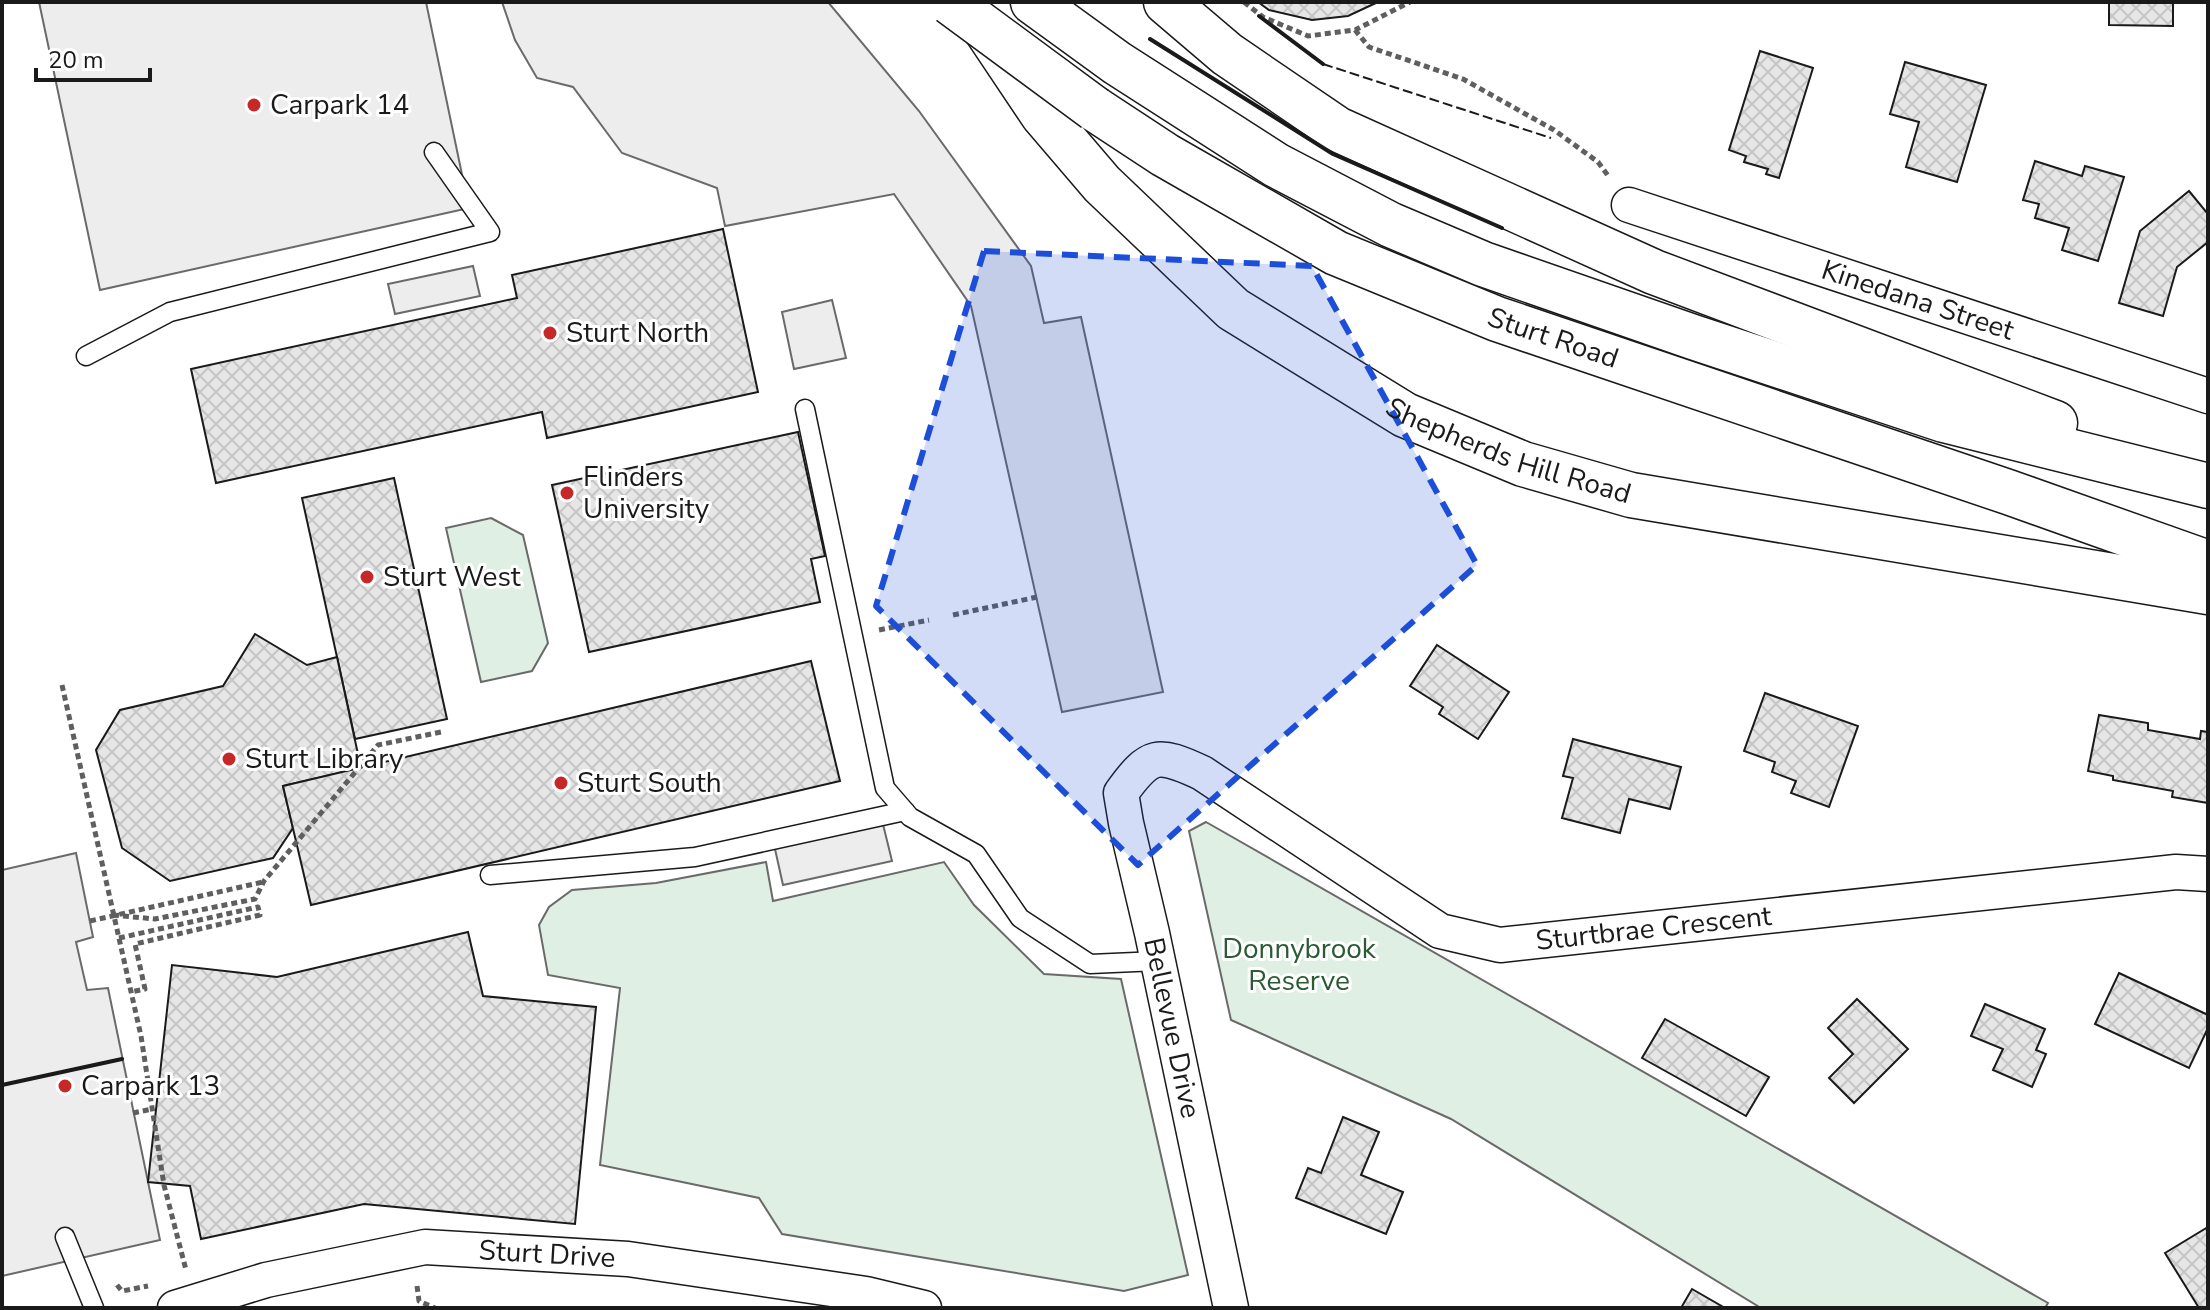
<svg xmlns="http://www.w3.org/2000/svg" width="2210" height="1310" viewBox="0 0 2210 1310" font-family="'Nunito Sans',sans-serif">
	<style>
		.green { fill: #e0efe3; stroke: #6a6a6a; stroke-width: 2 }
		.parking { fill: #ededed; stroke: #6a6a6a; stroke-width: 2 }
		.building { fill: url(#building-cross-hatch); stroke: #1a1a1a; stroke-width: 2 }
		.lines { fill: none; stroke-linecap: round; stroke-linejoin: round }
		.service-casing { stroke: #1a1a1a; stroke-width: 21 }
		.minor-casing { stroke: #1a1a1a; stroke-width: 37 }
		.secondary-casing { stroke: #1a1a1a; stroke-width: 47 }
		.path { stroke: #5f5f5f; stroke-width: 5; stroke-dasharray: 6 4; stroke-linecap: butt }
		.service { stroke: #fff; stroke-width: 18 }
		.minor { stroke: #fff; stroke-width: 34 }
		.secondary { stroke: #fff; stroke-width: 44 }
		.secondary-bridge-casing { stroke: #1a1a1a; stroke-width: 47; stroke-linecap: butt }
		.secondary-bridge { stroke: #fff; stroke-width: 44 }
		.fence { stroke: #1a1a1a; stroke-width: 2; stroke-dasharray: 10 4; stroke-linecap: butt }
		.wall { stroke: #1a1a1a; stroke-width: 4 }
		.marked { fill: #1d4ed8; fill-opacity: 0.2; stroke: #1d4ed8; stroke-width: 6; stroke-dasharray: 16 10; stroke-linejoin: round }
		.poi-dot { fill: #c62828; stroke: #fff; stroke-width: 3 }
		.labels { text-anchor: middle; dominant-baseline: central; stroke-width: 6; stroke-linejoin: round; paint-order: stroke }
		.poi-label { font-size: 28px; fill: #1a1a1a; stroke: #fff; text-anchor: start }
		.street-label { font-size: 28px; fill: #1a1a1a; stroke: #fff }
		.park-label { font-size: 28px; fill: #2b5a34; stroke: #fff }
	</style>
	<defs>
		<pattern id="building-cross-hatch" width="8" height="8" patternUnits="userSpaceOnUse" patternTransform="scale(2)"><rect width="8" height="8" fill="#e6e6e6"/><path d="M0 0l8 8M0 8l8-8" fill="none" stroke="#c5c5c5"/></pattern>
	</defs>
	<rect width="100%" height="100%" fill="#fff"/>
	<g class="green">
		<path d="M491,518L523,535L548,643L532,671L481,682L446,528Z"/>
		<path d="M1206,822L2048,1303L2045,1308H1761L1451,1119L1231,1020L1189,831Z"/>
		<path d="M766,862L773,901L944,862L974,905L1044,974L1121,979L1188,1275L1124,1291L782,1234L759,1198L600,1165L620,988L548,975L539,925L549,907L572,890L656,883Z"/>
	</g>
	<g class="parking">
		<path d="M39,2H426L469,208L100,290Z"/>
		<path d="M502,2H828L919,111L1031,266L1044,323L1081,317L1163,692L1062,712L971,306L894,194L725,226L717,188L622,153L573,87L537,78L515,40Z"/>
		<path d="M473,266L480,296L395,314L388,284Z"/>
		<path d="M832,300L846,358L794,369L782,312Z"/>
		<path d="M881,816L892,861L783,885L773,840Z"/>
		<path d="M76,853L93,937L76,942L87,990L108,988L160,1240L2,1276V870Z"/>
	</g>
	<g class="building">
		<path d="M1258,2H1378L1348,16L1312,20L1269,10Z"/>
		<path d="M2109,2H2173V26L2109,25Z"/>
		<path d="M1760,51L1813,68L1779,178L1766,174L1768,169L1744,162L1746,156L1729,150Z"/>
		<path d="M1905,62L1986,85L1957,182L1906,167L1919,122L1890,114Z"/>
		<path d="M2035,161L2082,176L2085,166L2124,177L2098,261L2062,250L2069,228L2035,218L2039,204L2023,200Z"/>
		<path d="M2189,191L2208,214V242L2177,267L2163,316L2119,303L2140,231Z"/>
		<path d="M723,229L758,392L547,438L542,412L216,483L191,369L517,298L512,275Z"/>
		<path d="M798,432L825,556L811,559L820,602L589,652L552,485Z"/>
		<path d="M394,478L447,719L355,739L302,498Z"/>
		<path d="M255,634L307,665L337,657L361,768L283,786L293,828L273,858L170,881L122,848L96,750L120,710L223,686Z"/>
		<path d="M1437,645L1509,692L1478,739L1439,714L1443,707L1410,686Z"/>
		<path d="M811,661L840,781L311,905L283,786Z"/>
		<path d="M1765,693L1858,726L1829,807L1791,793L1796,781L1772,772L1775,762L1744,751Z"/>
		<path d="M2099,715L2148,723V730L2200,739L2201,731L2208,732V803L2172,797L2173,791L2113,780V776L2088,771Z"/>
		<path d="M1573,739L1681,767L1670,809L1629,799L1620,833L1562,818L1573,778L1563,776Z"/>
		<path d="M468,932L483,996L596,1007L575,1224L364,1204L201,1239L190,1186L148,1182L172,965L277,977Z"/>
		<path d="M2119,973L2208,1015V1028L2189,1068L2095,1024Z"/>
		<path d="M1857,999L1908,1049L1854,1103L1829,1078L1853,1054L1828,1028Z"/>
		<path d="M1985,1004L2045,1029L2036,1050L2046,1054L2032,1087L1993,1070L2003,1049L1971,1036Z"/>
		<path d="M1665,1019L1769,1077L1746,1116L1642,1058Z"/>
		<path d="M1343,1117L1379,1132L1361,1175L1403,1192L1386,1234L1296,1198L1308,1168L1321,1173Z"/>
		<path d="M2208,1227V1308H2199L2165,1253Z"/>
		<path d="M1692,1289L1725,1308H1681Z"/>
	</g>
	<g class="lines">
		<g class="service-casing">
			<g id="service">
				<path d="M86,356L170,312L490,232L434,152"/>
				<path d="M805,409L885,788L910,817L976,854L1020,918L1090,964L1158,961"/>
				<path d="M490,875L695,857L905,811"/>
				<path d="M65,1237L94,1308"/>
			</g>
		</g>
		<g class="minor-casing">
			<g id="minor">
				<path id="s1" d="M1629,205L2208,396"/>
				<path id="s2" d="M175,1308L266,1280L425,1247L628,1259L866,1294L924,1308"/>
				<path id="s3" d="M1231,1308L1152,933L1126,823L1121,793C1150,753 1157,752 1202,773L1440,931L1500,945L2176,872L2208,874"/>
			</g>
		</g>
		<g class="secondary-casing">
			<g id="secondary">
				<path d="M1033,2L1117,63L1276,165L1391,225L1483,264L1693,337L1944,420L2208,486"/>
				<path d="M1166,2L1227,54L1337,129L1654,272L2055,423"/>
				<path id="s4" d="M986,30L1043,115L1102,184L1233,309L1405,415L1523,464L1631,495L2208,592"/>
				<path id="s5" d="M1095,109L1165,155L1336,253L1497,319L2008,492L2208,563"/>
			</g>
		</g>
		<g class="path">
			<path d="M1244,2L1263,17L1308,36L1355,30L1410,2"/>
			<path d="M1355,30L1369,47L1463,79L1554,130L1598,162L1609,177"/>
			<path d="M953,615L1037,597"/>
			<path d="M879,630L929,620"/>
			<path d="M62,685L141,1036L164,1185L186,1270"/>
			<path d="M113,915L155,919L255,899L264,881L378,745L441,732"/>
			<path d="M90,921L263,882"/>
			<path d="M119,938L258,907L260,915L135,944L145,989L131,992"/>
			<path d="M133,1113L152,1109"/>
			<path d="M117,1285L122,1291L148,1286"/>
			<path d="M417,1286L419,1301L435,1308"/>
		</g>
		<use href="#service" class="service"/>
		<use href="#minor" class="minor"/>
		<use href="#secondary" class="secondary"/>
		<g class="secondary-bridge-casing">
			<path id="secondary-bridge" d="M950,2L1095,109"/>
		</g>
		<use href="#secondary-bridge" class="secondary-bridge"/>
		<path class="fence" d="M1323,64L1551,138"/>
		<g class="wall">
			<path d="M1259,16L1323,64"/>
			<path d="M1150,39L1333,154L1502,228"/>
			<path d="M2,1085L122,1059"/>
		</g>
	</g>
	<path class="marked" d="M984,251L1312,266L1477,565L1138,865L876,606Z"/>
	<g class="poi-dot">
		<circle cx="254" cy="105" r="8"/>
		<circle cx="550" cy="333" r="8"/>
		<circle cx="567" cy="493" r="8"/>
		<circle cx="367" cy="577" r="8"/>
		<circle cx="229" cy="759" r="8"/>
		<circle cx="561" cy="783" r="8"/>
		<circle cx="65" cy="1086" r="8"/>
	</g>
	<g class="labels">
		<g class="poi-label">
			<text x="270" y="105">Carpark 14</text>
			<text x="566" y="333">Sturt North</text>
			<text x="583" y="477">Flinders<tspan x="583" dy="32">University</tspan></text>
			<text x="383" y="577">Sturt West</text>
			<text x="245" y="759">Sturt Library</text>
			<text x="577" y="783">Sturt South</text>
			<text x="81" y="1086">Carpark 13</text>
		</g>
		<g class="street-label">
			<text stroke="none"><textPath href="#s1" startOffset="304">Kinedana Street</textPath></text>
			<text stroke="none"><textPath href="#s5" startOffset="514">Sturt Road</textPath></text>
			<text stroke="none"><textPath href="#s4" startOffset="686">Shepherds Hill Road</textPath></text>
			<text stroke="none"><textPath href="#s3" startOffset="1126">Sturtbrae Crescent</textPath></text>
			<text transform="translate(1172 1028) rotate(78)">Bellevue Drive</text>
			<text stroke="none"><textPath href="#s2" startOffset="380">Sturt Drive</textPath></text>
		</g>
		<g class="park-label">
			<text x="1299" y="949">Donnybrook<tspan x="1299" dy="32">Reserve</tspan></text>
		</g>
	</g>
	<rect width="2210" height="1310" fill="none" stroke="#1a1a1a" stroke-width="8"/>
	<path d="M36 68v12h114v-12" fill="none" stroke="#1a1a1a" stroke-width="4"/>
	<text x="48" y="68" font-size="24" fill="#1a1a1a" stroke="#ffffff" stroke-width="6" paint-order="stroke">20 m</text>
</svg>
